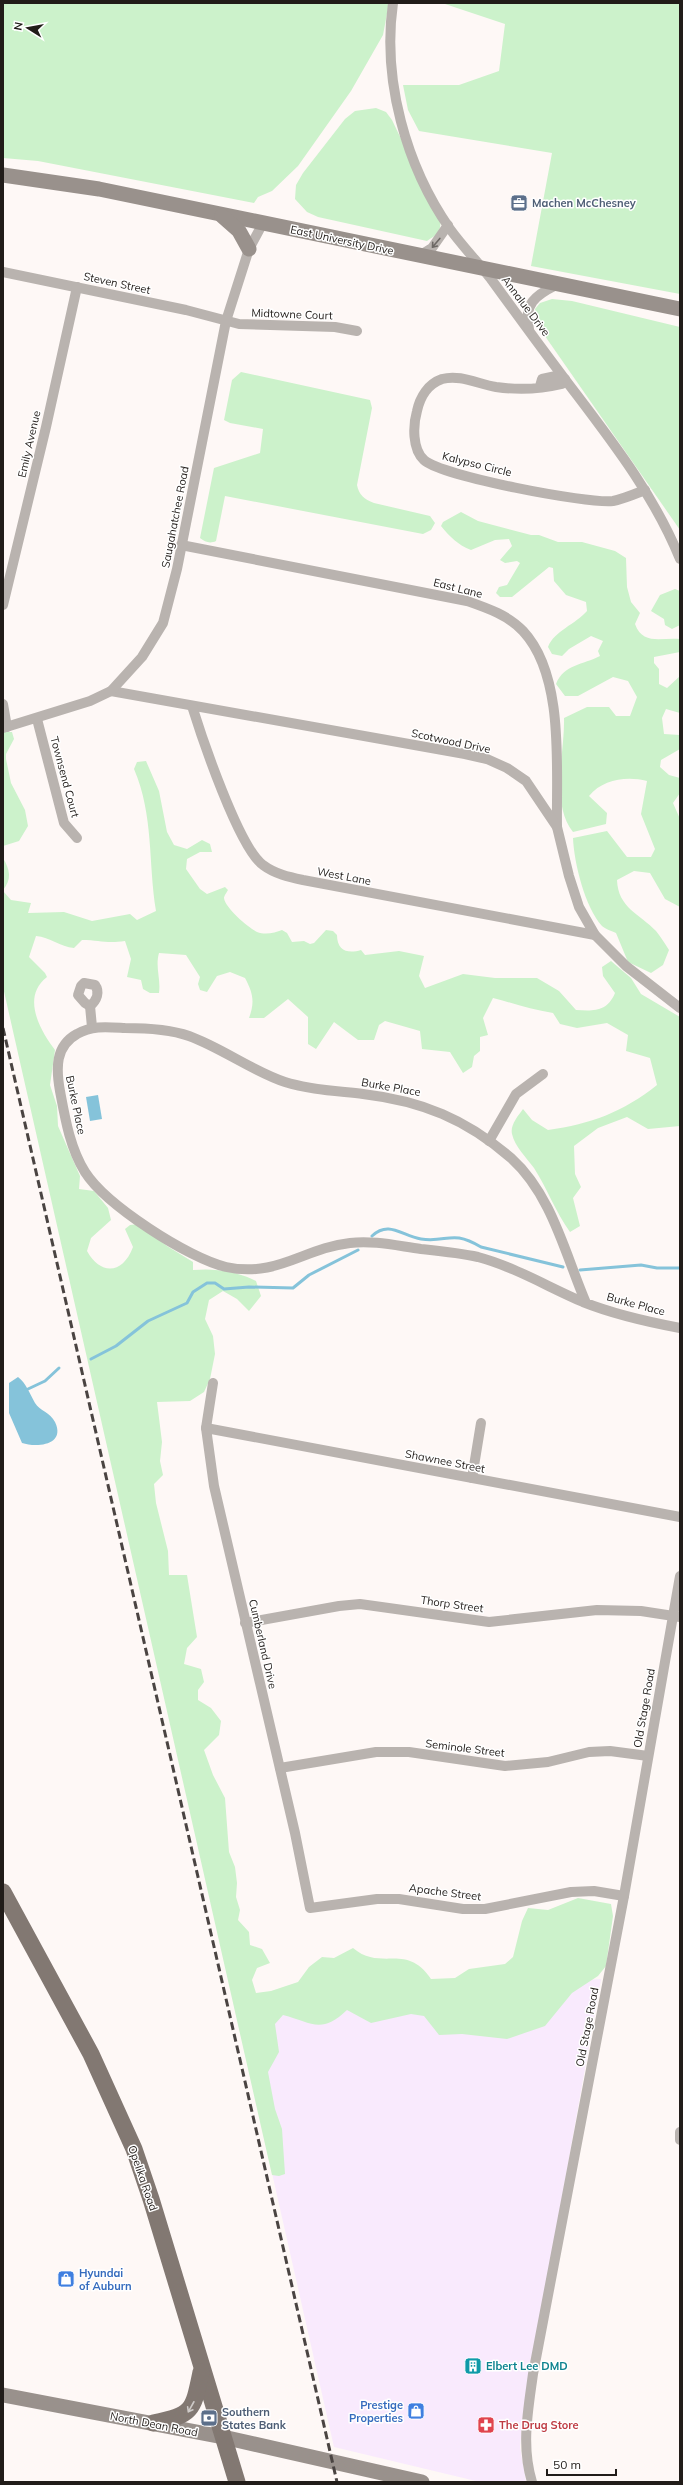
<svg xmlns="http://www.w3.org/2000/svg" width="683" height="2485" viewBox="0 0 683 2485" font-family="Mulish,sans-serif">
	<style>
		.commercial { fill: #f9eafd }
		.green { fill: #ccf2cb }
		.water { fill: #85c3da }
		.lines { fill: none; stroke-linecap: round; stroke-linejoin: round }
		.stream { stroke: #85c3da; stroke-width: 3 }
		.street { stroke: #b9b3af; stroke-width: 10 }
		.secondary { stroke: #99918c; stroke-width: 15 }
		.primary { stroke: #827872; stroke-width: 17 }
		.rail { stroke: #4a4442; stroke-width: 3; stroke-dasharray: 8 4; stroke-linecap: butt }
		.oneway { stroke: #6d6864 }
		.oneway2 { stroke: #cdc9c7 }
		.labels { text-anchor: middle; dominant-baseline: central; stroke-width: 3; stroke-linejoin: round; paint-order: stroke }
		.service-label { font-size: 11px; font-weight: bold; fill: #4e5e75; stroke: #fff; text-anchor: start }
		.street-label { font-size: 11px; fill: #211c19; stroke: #fff }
		.shop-label { font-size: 11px; font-weight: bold; fill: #366cbe; stroke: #fff; text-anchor: start }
		.culture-label { font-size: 11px; font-weight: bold; fill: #0d838f; stroke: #fff; text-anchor: start }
		.health-label { font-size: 11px; font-weight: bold; fill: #be3a42; stroke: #fff; text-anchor: start }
	</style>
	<rect width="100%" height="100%" fill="#fef8f6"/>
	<path class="commercial" d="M601,1979L523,2416L520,2447L526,2482H480L334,2447L233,2001Z"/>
	<g class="green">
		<path d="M3,3H389L383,35L351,91L298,166L272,191L258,197L254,203L38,161L3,158Z"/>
		<path d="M442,3H680V294L531,266L552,153L419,131L408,110L403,85H459L499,71L505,24Z"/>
		<path d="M376,108L386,112L392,120L440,220C442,232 436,235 427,241L318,217L307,212L295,199L296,185L303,173L345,119L355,111Z"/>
		<path d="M552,299L572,301L680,327V530L538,326L535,309L540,303Z"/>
		<path d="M241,372L370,400L372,408L357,485C359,495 364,499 374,503L430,516L435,523L431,530L423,534L225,496L216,541C210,544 205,542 200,538L214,468L260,453L263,429L230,423L224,420L232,380Z"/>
		<path d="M461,512L478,521L531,535H539L558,542H582L615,551L626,558L627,587L631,602L640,613L635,624C643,646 662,637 680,639V652L654,657V663L659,669V684L667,688L680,676V713L666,709L662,718L664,734L680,735V749L661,760L660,767L669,775L680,778V793L673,803L680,819V907L665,899L650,873L634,871L617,880C618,908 640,914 656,931C661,937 665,944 669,950L663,965L651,973L628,962L616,933C612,931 605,929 602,926C585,907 574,863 573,838L607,831L627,857H651L655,849L641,814L647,781C627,776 603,779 589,796L607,813L606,824L573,832C550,803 565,752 564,718L587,707H609L616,716H630L637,697L628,681L613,677L578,696H565L556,684C564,664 583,665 600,656L598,651L603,641L591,636L569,649L562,656L552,654L548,647C554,631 576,624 587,611L586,602L566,595L554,581L553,568L549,567L512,597H500L496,593L499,587L507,585L520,563L517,561L505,563L500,560L512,546L509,539L495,540L471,550C458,545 450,537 441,526L443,522Z"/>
		<path d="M675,589L680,591V625L672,629L665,625L664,619L651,611L660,595Z"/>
		<path d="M3,732H12L14,739L6,754V759L11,783L25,810L28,826L19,841L3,846Z"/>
		<path d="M146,761L159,791L167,832L174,845L187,849L202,840L210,844L212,852H200L187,859L186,869L200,889L207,894L225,887L228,890C227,892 224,896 224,898C225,908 249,928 257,932C265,935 275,933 282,930L287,933L292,942L304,941L310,944L314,943L326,930L333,931L337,935C337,951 348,954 361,950L365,955L399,951L424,956L419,976L425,988L463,974L495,978H537L559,991L576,1010C594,1011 607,1012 615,993L603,976L602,967L611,961L631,978L641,994L680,1017V1126L648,1129L627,1117L598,1128L574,1146L575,1174L581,1187L573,1198L580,1226L570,1232C555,1211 547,1188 534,1168C526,1157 515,1147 512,1134C510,1125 518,1116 523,1109L532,1120L548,1130C591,1124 623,1112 657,1085L650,1058L626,1051L628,1035L607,1023L577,1028L560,1024L553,1013C532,1010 513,1003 493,998L483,1018L488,1035L480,1037V1051L474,1056L472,1067L463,1073L450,1052L422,1049L420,1031L385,1021L379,1025L374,1040H358L334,1022L316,1049L308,1044V1017L288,999L264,1018H249C255,1002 253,993 245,978L230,972L217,976L207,992L200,990L198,984L200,977L186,955L159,953C155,967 161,979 159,993H150L143,989L141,980L127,977L131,959L125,941C106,944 100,940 82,940L74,948C60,947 50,937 36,936L29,957L45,973L47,977C21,997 40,1030 55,1050L50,1085L57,1106L58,1126L80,1176L79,1189L94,1191L108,1208L111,1220L91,1238L87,1251C101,1276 123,1274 133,1247L125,1229L130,1225L139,1224L167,1246L193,1262V1270C215,1268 236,1271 256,1281L261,1296L249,1311L237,1299L223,1291L209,1300L205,1319L213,1336L215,1354L210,1379L204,1392L190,1401L157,1402L162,1442L160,1461L163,1475L154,1484L156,1503L168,1551L169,1575H187L197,1637L187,1648L184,1664L201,1669L204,1682L198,1690V1700L211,1708L221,1721L219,1735L204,1750L213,1775L225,1798L229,1852L235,1867L237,1883L236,1897L240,1910L238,1920L249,1932L250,1945L262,1949L270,1963L257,1968L252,1980L256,1993L271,1991L298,1982L309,1967L322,1957L334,1958L353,1948C381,1972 406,1942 431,1979L455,1978L469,1969L505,1964L513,1957L522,1921L528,1908L548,1910L578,1898L611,1904L613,1916L606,1966L598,1976L572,1993L545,2026L507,2039L462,2034L439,2035L424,2016L411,2014L371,2023L347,2010C321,2035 311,2022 283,2015L275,2024L279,2052L268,2072L275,2109L282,2129L285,2174L279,2176L272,2175L3,987V891L11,900L31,903L28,913L64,912L92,921L130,914L137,920L156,911C148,862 154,816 134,769L137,762Z"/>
		<path d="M3,858C10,870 12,879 3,890Z"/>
	</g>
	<g class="water">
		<path d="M98,1095L102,1119L90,1121L86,1097Z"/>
		<path d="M18,1377C26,1383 30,1394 35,1403C40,1411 50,1412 55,1422C66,1445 37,1448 22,1443L9,1413V1383Z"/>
	</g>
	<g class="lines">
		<g class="stream">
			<path d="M372,1236C389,1220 402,1236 421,1239C448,1243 451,1229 481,1247L563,1267"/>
			<path d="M580,1270L641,1265L657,1268H680"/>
			<path d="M91,1359L116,1346L148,1321L187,1303L193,1292L207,1283H215L224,1289L249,1287L293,1288L309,1275L358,1250"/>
			<path d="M28,1389L45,1381L59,1368"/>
		</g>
		<g class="street">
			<path d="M393,3C382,80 406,166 450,229C463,247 478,262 491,279C515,312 539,345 564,378C607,435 653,492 680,559"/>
			<path d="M419,256L432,248L448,225"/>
			<path d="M3,272L186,310L239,324L335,327L357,331"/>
			<path d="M529,329C523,304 536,295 556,285"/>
			<path d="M540,386L542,379L556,376L565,379L562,384C541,389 517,390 496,387C478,384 460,374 442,379C428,384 420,397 417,411C413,425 412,449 424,460C441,476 587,504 613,501C623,499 635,494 645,490"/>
			<path d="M181,545L467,601C487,608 508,615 523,631C565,676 556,769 557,827"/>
			<path d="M3,605L46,427L77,287"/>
			<path d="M111,691L465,754L487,759L507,768L526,781L557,827L569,876L579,907L595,935L626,966L680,1008"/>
			<path d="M3,704L7,727"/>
			<path d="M192,706C202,738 239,848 263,865C275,874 289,877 303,880L595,935"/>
			<path d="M37,719L64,823L77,838"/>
			<path d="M3,728L90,701L111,691L142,657L163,623L177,569L226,321L249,249L263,223"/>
			<path d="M84,983L95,985C100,992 97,1000 90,1006L85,1003L78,995L81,986Z"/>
			<path d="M90,1006L92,1027"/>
			<path d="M489,1141L516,1094L543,1074"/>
			<path d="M586,1303C565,1254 552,1195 511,1158C466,1119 422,1101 363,1094C338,1091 310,1090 285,1082C252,1071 222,1048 189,1036C169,1029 146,1028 125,1028C108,1027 92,1025 77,1034C55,1046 56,1069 60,1091C65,1118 70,1148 85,1172C106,1205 188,1258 226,1267C277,1278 304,1248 350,1243C373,1240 398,1246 421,1249C440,1251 460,1253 478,1257C515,1267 548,1287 583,1302C613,1314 648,1322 680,1328"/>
			<path d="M213,1383L206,1428L214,1486L295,1833L310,1908L377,1899H399L463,1909H485L571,1892L594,1891L624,1896"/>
			<path d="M206,1428L680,1517"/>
			<path d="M472,1478L481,1423"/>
			<path d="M245,1623L339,1606L360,1604L489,1622L597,1610L641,1611L680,1617"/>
			<path d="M280,1768L376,1752H409L505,1766L548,1762L589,1752L610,1751L648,1756"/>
			<path d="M680,2132V2140"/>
			<path d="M532,2482C521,2446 528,2411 533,2374L624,1896L680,1576"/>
		</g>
		<g class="secondary">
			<path d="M3,175L99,189L680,309"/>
			<path d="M222,216L239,231L249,249"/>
			<path d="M3,2395L223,2437L422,2482"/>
		</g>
		<g class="primary">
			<path d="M3,1892L91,2054L134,2149L151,2199L237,2482"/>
			<path d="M153,2423C193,2415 193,2411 201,2372"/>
		</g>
		<path class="rail" d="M3,1028L337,2482"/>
	</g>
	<defs><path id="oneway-shaft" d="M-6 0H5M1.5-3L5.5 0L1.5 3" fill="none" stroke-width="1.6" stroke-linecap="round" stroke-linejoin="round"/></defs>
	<use class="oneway" href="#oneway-shaft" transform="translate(436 243) rotate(130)"/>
	<use class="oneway2" href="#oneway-shaft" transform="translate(191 2407) rotate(119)"/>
	<defs>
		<g id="office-square" transform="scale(0.9)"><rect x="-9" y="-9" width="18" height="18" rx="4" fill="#5c6f8a" stroke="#fff"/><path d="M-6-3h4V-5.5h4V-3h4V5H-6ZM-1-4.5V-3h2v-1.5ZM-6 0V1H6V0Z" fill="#fff"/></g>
		<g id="shop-square" transform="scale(0.9)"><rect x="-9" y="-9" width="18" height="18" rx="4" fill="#3f7fe0" stroke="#fff"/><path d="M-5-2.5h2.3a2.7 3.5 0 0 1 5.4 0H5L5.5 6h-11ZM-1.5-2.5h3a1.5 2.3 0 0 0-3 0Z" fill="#fff"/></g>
		<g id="building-square" transform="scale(0.9)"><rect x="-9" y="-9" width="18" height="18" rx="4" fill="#0f9aa8" stroke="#fff"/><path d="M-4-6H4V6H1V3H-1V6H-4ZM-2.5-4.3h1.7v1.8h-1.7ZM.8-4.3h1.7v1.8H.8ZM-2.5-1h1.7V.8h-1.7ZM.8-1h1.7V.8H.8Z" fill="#fff"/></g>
		<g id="bank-square" transform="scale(0.9)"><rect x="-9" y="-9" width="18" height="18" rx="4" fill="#5c6f8a" stroke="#fff"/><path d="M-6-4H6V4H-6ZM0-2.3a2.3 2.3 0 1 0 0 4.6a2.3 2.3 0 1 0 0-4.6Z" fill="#fff"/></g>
		<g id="pharmacy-square" transform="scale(0.9)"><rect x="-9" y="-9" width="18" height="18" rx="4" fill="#e0444e" stroke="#fff"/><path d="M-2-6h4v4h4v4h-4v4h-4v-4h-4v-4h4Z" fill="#fff"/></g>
	</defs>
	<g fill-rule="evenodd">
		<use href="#office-square" x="519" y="203"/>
		<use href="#shop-square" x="66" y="2279"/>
		<use href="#building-square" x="473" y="2366"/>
		<use href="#shop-square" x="416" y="2411"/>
		<use href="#bank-square" x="209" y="2418"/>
		<use href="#pharmacy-square" x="486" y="2425"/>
	</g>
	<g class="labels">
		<g class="service-label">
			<text x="532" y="203">Machen McChesney</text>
			<text x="222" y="2412">Southern<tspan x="222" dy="13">States Bank</tspan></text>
		</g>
		<g class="street-label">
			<text transform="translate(342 240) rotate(12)">East University Drive</text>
			<text transform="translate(117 283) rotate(12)">Steven Street</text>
			<text transform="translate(526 306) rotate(53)">Annalue Drive</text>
			<text transform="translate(292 314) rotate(2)">Midtowne Court</text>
			<text transform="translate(29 444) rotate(-77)">Emily Avenue</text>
			<text transform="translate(477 464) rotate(14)">Kalypso Circle</text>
			<text transform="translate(175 517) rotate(-79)">Saugahatchee Road</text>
			<text transform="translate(458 588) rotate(14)">East Lane</text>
			<text transform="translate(451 741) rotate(12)">Scotwood Drive</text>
			<text transform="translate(65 777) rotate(75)">Townsend Court</text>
			<text transform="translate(344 876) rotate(11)">West Lane</text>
			<text transform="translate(391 1087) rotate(10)">Burke Place</text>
			<text transform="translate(76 1105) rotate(78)">Burke Place</text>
			<text transform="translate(636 1304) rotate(15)">Burke Place</text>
			<text transform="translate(445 1461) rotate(11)">Shawnee Street</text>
			<text transform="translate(452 1604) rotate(8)">Thorp Street</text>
			<text transform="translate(263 1644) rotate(77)">Cumberland Drive</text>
			<text transform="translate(644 1708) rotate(-80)">Old Stage Road</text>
			<text transform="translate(465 1748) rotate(7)">Seminole Street</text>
			<text transform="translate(445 1892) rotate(7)">Apache Street</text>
			<text transform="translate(587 2027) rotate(-79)">Old Stage Road</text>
			<text transform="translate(143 2178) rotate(71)">Opelika Road</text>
			<text transform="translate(154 2424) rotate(11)">North Dean Road</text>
		</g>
		<g class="shop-label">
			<text x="79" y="2273">Hyundai<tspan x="79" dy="13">of Auburn</tspan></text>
			<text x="403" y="2405" text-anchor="end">Prestige<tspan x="403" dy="13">Properties</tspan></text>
		</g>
		<g class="culture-label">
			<text x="486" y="2366">Elbert Lee DMD</text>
		</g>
		<g class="health-label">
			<text x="499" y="2425">The Drug Store</text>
		</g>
	</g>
	<rect width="683" height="2485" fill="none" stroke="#211c19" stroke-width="8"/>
	<g transform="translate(28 28) rotate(281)" stroke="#ffffff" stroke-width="3" paint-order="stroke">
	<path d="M0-3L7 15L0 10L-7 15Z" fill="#211c19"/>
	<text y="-6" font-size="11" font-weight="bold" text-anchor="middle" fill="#211c19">N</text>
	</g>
	<path d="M547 2469v6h69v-6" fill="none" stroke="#211c19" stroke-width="2"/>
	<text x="553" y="2469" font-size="12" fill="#211c19" stroke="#ffffff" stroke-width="3" paint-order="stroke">50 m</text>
</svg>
